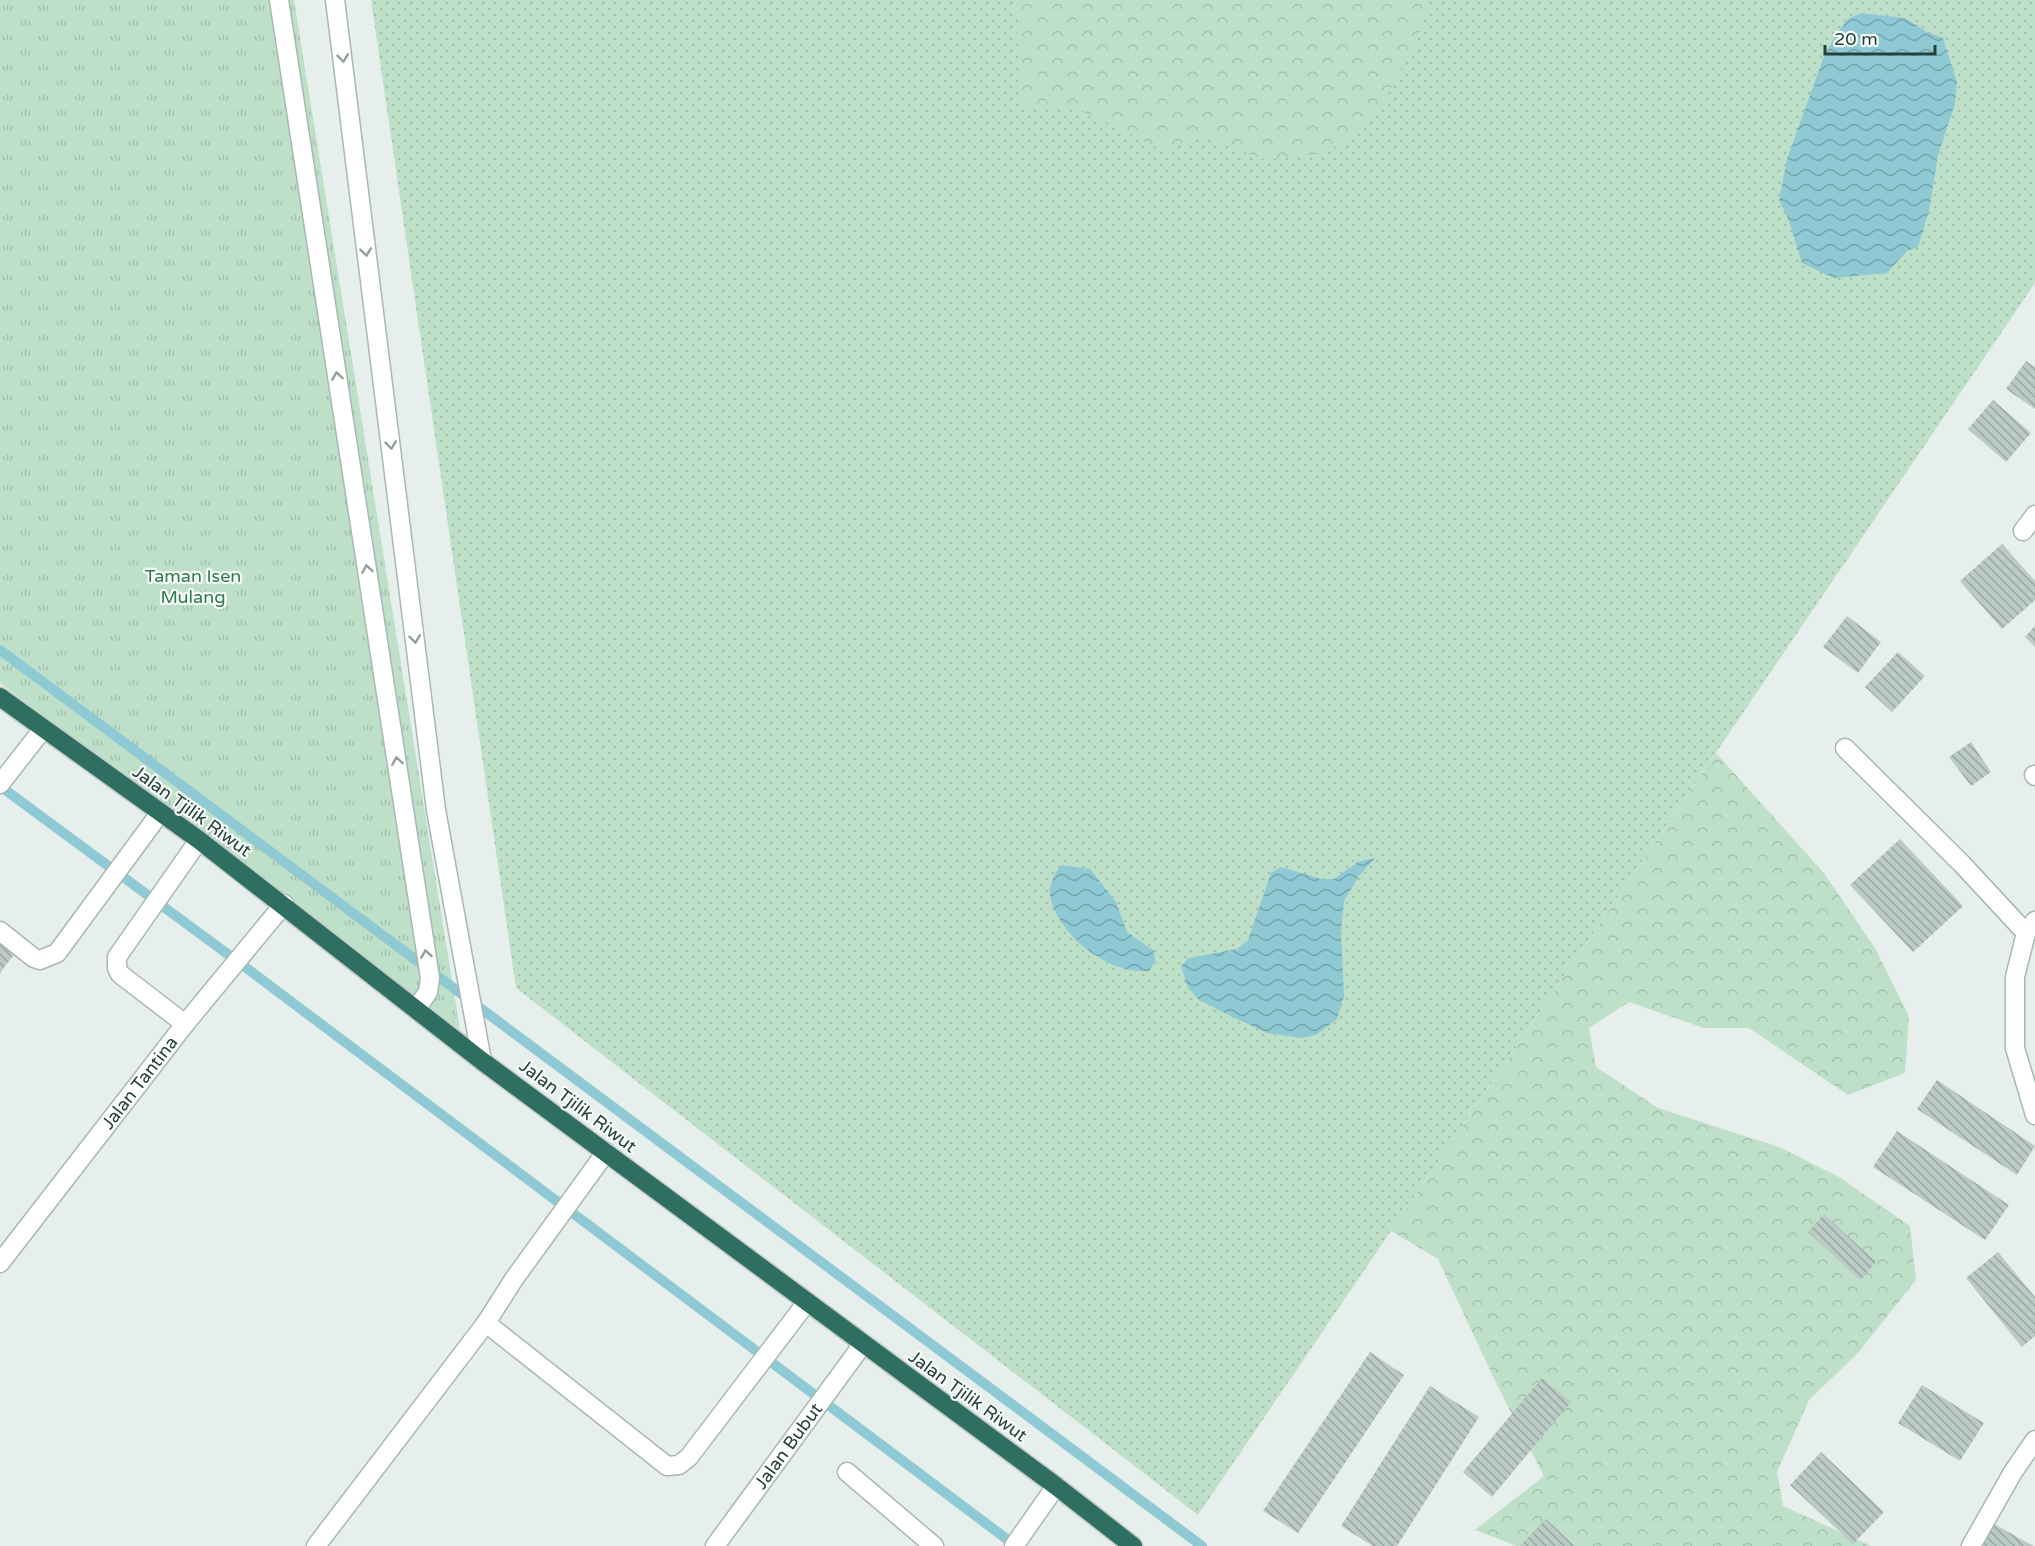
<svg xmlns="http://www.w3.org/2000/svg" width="2035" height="1546" viewBox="0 0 2035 1546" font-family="'Varela Round',sans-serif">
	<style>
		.grass { fill: url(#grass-dots) }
		.forest { fill: url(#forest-crowns) }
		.park { fill: url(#park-tufts) }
		.water { fill: url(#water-waves) }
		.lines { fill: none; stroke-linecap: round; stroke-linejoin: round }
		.stream { stroke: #8ec9d4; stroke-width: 10 }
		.building { fill: url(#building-back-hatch) }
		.lane-casing { stroke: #a8b8b2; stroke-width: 21 }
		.street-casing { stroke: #a8b8b2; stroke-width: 21 }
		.highway-casing { stroke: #c2cac8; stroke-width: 21 }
		.lane { stroke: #fff; stroke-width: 18 }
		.street { stroke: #fff; stroke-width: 18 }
		.highway { stroke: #2f6f62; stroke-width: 18 }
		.oneway { stroke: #92a09c }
		.labels { text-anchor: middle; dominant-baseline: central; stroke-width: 4.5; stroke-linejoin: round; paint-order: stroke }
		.park-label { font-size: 18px; fill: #2d7a4b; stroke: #f7fbf9 }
		.street-label { font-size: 18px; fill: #24423a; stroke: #f7fbf9 }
	</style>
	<defs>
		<pattern id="grass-dots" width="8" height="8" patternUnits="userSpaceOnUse" patternTransform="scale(1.5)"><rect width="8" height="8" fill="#bfe0c8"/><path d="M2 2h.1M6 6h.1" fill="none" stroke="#a4c1ad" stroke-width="1.8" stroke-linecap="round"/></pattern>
		<pattern id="forest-crowns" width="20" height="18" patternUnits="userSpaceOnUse" patternTransform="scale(1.5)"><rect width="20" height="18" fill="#bfe0c8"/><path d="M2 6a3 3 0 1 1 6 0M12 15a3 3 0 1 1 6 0" fill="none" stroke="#a4c1ad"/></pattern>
		<pattern id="park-tufts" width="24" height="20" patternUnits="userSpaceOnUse" patternTransform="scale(1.5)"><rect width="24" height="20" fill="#bfe0c8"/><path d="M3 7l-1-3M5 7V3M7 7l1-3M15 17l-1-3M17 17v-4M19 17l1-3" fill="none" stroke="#a4c1ad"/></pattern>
		<pattern id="water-waves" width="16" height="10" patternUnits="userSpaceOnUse" patternTransform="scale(1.5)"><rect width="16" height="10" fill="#8ec9d4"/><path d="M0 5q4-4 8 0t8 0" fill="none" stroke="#74a5ad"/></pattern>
		<pattern id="building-back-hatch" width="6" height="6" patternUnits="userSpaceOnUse" patternTransform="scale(1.5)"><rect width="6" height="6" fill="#bbcac4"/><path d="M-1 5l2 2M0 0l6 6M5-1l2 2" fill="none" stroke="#98a6a0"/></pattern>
	</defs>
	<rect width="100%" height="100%" fill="#e6efeb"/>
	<path class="grass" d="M371,0H2035V283L1198,1515L516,988Z"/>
	<g class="forest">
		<path d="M1015,0H1429L1417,39L1376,116L1328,152L1266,160L1197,135L1166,152L1075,107H1021Z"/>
		<path d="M1716,753L1824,873L1875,948L1909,1016L1905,1073L1848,1095L1749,1028H1704L1629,1002L1589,1028L1596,1067L1658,1108L1779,1147L1839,1177L1910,1226L1916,1280L1858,1353L1809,1400L1777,1472L1783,1506L1871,1546H1517L1475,1530L1544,1476L1497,1385L1438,1259L1391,1231Z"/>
	</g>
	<path class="park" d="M0,0H294L460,1030L0,683Z"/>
	<g class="water">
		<path d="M1861,13L1905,18L1927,32L1943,38L1957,82L1955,104L1938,155L1929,211L1918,247L1907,251L1887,273L1834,278L1802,263L1789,221L1779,200L1787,159L1823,59L1835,36L1848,19Z"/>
		<path d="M1375,858L1359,876L1344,901L1341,931L1344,996L1337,1019L1316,1035L1302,1038L1267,1033L1231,1016L1199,1000L1188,988L1181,966L1189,958L1237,949L1248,940L1271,873L1281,867L1321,879H1334L1358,862Z"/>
		<path d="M1061,865L1090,869L1116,902L1127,932L1154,951L1155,961L1149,971C1109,975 1057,935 1050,895C1049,885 1055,873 1061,865Z"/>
	</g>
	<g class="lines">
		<g class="stream">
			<path d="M0,650L1202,1546"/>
			<path d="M0,786L237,961L1016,1546"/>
		</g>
	</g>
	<g class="building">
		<path d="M2026,361L2035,367V409L2006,389Z"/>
		<path d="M1993,400L2031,433L2006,462L1968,429Z"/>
		<path d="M2002,544L2035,581V600L2002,629L1960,581Z"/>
		<path d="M1847,616L1881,642L1858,673L1823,647Z"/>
		<path d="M2035,626V647L2025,637Z"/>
		<path d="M1898,652L1925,676L1892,712L1865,687Z"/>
		<path d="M1971,742L1991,772L1971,786L1949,757Z"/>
		<path d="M1900,839L1963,906L1913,952L1850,885Z"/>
		<path d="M0,940L16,952L0,973Z"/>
		<path d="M1937,1080L2035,1146L2017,1175L1917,1109Z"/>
		<path d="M1897,1131L2009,1205L1985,1240L1873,1167Z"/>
		<path d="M1824,1214L1876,1262L1860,1280L1808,1232Z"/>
		<path d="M1998,1252L2035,1297V1336L2022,1347L1966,1278Z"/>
		<path d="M1370,1352L1404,1375L1298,1533L1263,1511Z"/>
		<path d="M1542,1378L1571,1402L1492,1497L1463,1472Z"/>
		<path d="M1922,1385L1984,1423L1960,1461L1898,1423Z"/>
		<path d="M1430,1386L1479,1417L1397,1546H1373L1341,1526Z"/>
		<path d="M1821,1452L1884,1512L1853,1544L1790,1485Z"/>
		<path d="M1546,1519L1575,1546H1520Z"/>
		<path d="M1989,1521L2033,1546H1974Z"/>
	</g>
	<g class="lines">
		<g class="lane-casing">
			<g id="lane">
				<path d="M0,784L43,729"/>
				<path d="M0,931L34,958L40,960L57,953L160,813"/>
				<path d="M606,1152L514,1279L486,1323L667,1466L679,1465L689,1457L807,1302"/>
				<path d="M847,1472L934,1546"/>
				<path d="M316,1546L486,1323"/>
				<path d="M1014,1546L1056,1486"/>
			</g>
		</g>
		<g class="street-casing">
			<g id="street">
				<path d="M279,0L430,978L428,992L416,1009"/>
				<path d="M335,0L436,810L482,1061"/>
				<path d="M2023,531L2035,515"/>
				<path d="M1845,748L1962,864L2026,933"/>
				<path d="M2034,775L2035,776"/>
				<path d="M2035,921L2026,933L2015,977V1048L2035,1115"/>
				<path d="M185,1024L120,974L117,968V957L199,840"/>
				<path id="s1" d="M0,1263L185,1024L284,904"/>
				<path id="s2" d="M715,1546L863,1344"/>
				<path d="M1971,1546L2013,1472L2035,1440"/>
			</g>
		</g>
		<g class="highway-casing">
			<path id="highway" d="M0,697L199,840L482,1061L1056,1486L1133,1546"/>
		</g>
		<use href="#lane" class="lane"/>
		<use href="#street" class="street"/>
		<use href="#highway" class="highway"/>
	</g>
	<defs><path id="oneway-chevron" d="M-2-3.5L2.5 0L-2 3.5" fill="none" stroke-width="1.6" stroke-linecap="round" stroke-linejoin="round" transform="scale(1.5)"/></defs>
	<g class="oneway">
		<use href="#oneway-chevron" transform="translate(343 58) rotate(83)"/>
		<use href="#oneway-chevron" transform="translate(366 252) rotate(83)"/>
		<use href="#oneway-chevron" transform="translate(337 376) rotate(-99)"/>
		<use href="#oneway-chevron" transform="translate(391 445) rotate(83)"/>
		<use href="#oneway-chevron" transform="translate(367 569) rotate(-99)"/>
		<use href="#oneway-chevron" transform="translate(415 639) rotate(83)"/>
		<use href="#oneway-chevron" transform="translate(397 761) rotate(-99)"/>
		<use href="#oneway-chevron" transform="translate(426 954) rotate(-99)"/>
	</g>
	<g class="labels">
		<g class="park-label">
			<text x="193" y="576">Taman Isen<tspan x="193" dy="21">Mulang</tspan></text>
		</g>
		<g class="street-label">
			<text transform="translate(192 811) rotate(36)">Jalan Tjilik Riwut</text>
			<text stroke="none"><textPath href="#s1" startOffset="228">Jalan Tantina</textPath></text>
			<text transform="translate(578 1106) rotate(37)">Jalan Tjilik Riwut</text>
			<text transform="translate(968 1396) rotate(36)">Jalan Tjilik Riwut</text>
			<text stroke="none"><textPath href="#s2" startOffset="124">Jalan Bubut</textPath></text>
		</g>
	</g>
	<path d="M1825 45v9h110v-9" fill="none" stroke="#24423a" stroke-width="3"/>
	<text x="1834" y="45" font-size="18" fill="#24423a" stroke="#f7fbf9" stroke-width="4.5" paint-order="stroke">20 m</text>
</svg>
